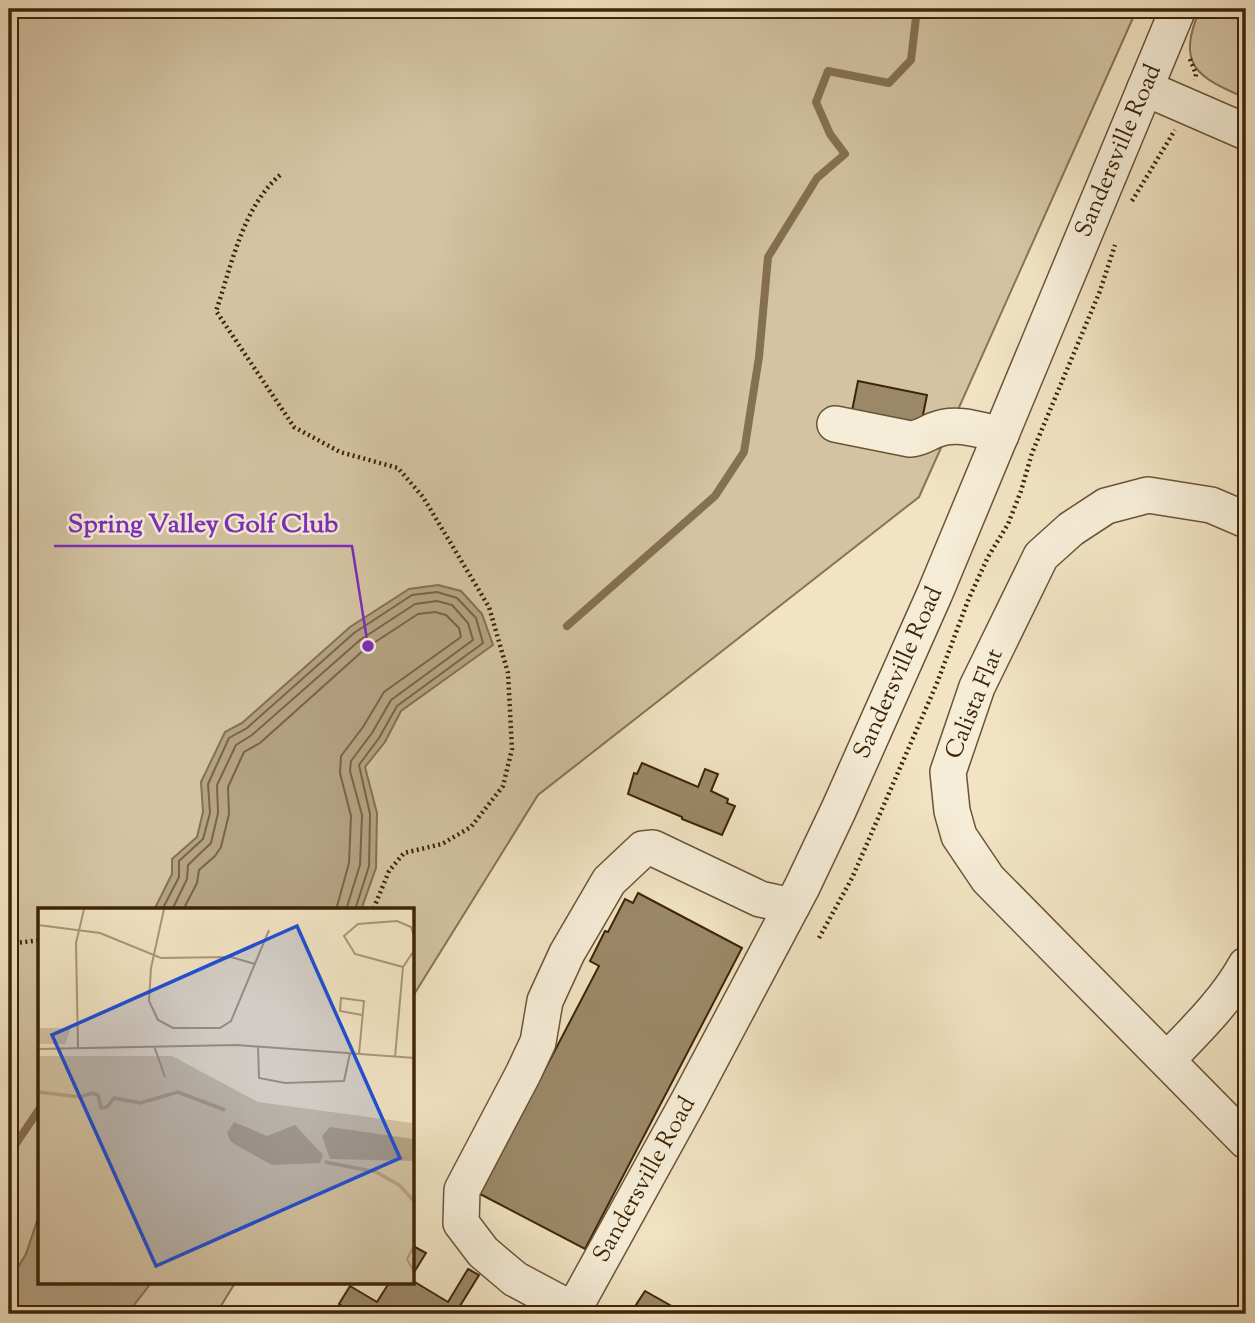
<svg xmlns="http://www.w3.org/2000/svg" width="1255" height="1323" viewBox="0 0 1255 1323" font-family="'Sorts Mill Goudy',serif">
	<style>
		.green { fill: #d3c3a3; stroke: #887454; stroke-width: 2 }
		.water { fill: #b4a283; stroke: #857051; stroke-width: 2 }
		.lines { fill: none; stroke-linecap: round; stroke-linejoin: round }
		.shore { stroke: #796444; stroke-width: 2 }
		.stream { stroke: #857051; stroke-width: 8 }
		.building { fill: #9b8868; stroke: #3e2506; stroke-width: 2 }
		.minor-casing { stroke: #6b5435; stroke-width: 38 }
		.path { stroke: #3e2506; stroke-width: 4.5; stroke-dasharray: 2 3.5; stroke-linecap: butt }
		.minor { stroke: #f6edd8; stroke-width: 35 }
		.labels { text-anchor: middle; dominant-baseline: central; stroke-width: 5; stroke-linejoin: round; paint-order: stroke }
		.street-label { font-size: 24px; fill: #3e2506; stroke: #f6edd8 }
		.inset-river { fill: none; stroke: #b4a283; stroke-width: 3.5 }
		.inset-road { fill: none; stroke: #a99777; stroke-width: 2 }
		.view { fill: #1d4ed8; fill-opacity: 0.15; stroke: #1d4ed8; stroke-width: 3.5 }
		.inset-edge { fill: none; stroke: #3e2506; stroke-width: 3.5 }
		.leader { fill: none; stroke: #7b2cbf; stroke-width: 2.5 }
		.callout-dot { fill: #7b2cbf; stroke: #f6edd8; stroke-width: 2.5 }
		.callout-label { font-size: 26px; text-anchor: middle; font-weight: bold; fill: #7b2cbf; stroke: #f6edd8; stroke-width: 5; stroke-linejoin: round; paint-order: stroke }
	</style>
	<rect width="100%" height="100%" fill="#f1e3c3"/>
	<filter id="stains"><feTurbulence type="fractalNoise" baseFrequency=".00286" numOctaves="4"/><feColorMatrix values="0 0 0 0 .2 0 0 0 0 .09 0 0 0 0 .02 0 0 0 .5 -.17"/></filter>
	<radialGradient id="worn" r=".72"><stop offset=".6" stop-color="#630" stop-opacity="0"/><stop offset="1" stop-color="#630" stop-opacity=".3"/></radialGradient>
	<g class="green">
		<path d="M9,9H1137L919,497L538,795L413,996V910H40V1283H235L216,1314H9Z"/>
		<path d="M1200,9H1246V98C1196,77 1176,65 1200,9Z"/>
	</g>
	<g class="water">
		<path d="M438,585L461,591L482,614L493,645L401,711L385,742L365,767L377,813L376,868L361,910H154L172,874V859L197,837L203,812L201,782L225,732L242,723L350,627L409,589Z"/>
		<path d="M40,1212V1283H151L127,1314H9V1282L26,1254Z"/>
	</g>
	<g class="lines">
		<g class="shore">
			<path d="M162,910L179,877V861L203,839L210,813L208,784L229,738L247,728L354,633L412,595L437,592L457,598L476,618L483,643L397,706L379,738L359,765L370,814L369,866L355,910"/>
			<path d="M172,910L187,879L188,865L211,843L218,813L217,785L236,745L252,735L360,640L415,604L437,601L452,605L468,623L473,640L391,700L372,733L351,761L350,771L362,815L360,865L346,910"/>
			<path d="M183,910L197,883L199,870L215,856L221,847L229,814L228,787L244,752L260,743L366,648L418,614L435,612L446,615L459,628L461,637L384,692L363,727L341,756L340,773L351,816L349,863L336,910"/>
		</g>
		<g class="stream">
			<path d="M567,626L715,496L744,452L759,357L768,257L817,178L845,154L830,134L816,102L828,71L889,83L911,60L917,9"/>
			<path d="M9,1154L40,1108"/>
		</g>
	</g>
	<g class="building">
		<path d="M858,381L927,395L919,435L850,421Z"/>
		<path d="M642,763L698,787L705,769L718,774L711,791L728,799L727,803L735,806L722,835L682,819V817L628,794L634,773L637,774Z"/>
		<path d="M638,893L742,948L585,1249L480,1194L599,966L590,961L605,931L608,932L625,899L633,903Z"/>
		<path d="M413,1246L426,1253L413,1274Z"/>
		<path d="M468,1269L479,1275L455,1314H356L339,1304L350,1286L377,1302L389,1283L413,1281L448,1302Z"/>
		<path d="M645,1291L682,1312L681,1314H630Z"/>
	</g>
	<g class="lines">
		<g class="minor-casing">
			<g id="minor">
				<path d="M1145,88L1246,132"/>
				<path d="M835,424L910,439C921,438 925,434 935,430C956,421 980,430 1001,435"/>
				<path d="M1246,520L1211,505L1148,495L1106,506L1071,529L1041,556L977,687L948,772L952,811L959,836L988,879L1246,1141"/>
				<path d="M1168,1059C1196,1030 1226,1001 1246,965"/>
				<path d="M573,1310L515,1279L483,1252L461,1223L462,1190L523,1074L538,1042L545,1001L567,953L609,881L643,849L653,848L760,899L792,906"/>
				<path d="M571,1314L689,1100L802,887L839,809L935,593L1178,9"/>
			</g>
		</g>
		<g class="path">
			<path d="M1190,59L1196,74L1195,80"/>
			<path d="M280,175C242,208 232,265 216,311L294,427L340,452L398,468L423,497L489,607L508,673L512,749L503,786L471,827L442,844L404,853L389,871L373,910"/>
			<path d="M1132,201L1175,130"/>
			<path d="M819,938L852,878L937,683L969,598L988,557L1008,524L1021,491L1032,453L1100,291L1115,245"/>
			<path d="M9,944L40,940"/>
		</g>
		<use href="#minor" class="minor"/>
	</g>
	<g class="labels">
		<g class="street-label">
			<text transform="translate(1119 151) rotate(-67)">Sandersville Road</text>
			<text transform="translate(899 673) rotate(-66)">Sandersville Road</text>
			<text transform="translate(975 704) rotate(-68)">Calista Flat</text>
			<text transform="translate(645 1180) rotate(-61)">Sandersville Road</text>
		</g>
	</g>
	<g transform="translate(38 908)">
		<rect width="376" height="376" fill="#f1e3c3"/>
		<path d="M0,52L2,120H33L27,136H0ZM0,148H134L220,194L374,215L376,205V376H0Z" fill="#d3c3a3"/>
		<path d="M196,214L229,228L257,217L285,247L282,255L234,257L193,234L189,225ZM292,219L375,231L376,253L292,251L284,228Z" fill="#b4a283"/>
		<path class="inset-river" d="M0,184L42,189L54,185L60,187L63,200L69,199L76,190L102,195L140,184L187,202M287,254L338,264L361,277L377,294"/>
		<path class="inset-road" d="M126,1L113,60L111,93L120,112L135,120H182L193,113L231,22M0,17L62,25L123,50L193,49L217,56M365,59L317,46L306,28L320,16L359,13L373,19L377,31M116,138L127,169M220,138L221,170L247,175L306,173L312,145M40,140L38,35L46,1M0,141L198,137L377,150M321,146L326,93L303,90L302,103L324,107M357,149L365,59L377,41M377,336L369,351L377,366"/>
		<path class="view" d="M259,18L362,250L118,358L14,127Z"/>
		<rect width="376" height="376" class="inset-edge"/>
	</g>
	<path class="leader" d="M368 646L352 546H54"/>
	<circle class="callout-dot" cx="368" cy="646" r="7"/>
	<g class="callout-label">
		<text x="203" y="532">Spring Valley Golf Club</text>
	</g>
	<rect width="1255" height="1323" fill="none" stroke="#f1e3c3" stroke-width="35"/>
	<rect x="10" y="10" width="1234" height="1302" fill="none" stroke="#3e2506" stroke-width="3.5"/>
	<rect x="18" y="18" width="1220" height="1288" fill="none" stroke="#3e2506" stroke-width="2"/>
	<rect width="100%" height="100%" filter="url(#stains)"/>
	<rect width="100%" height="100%" fill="url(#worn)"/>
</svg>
